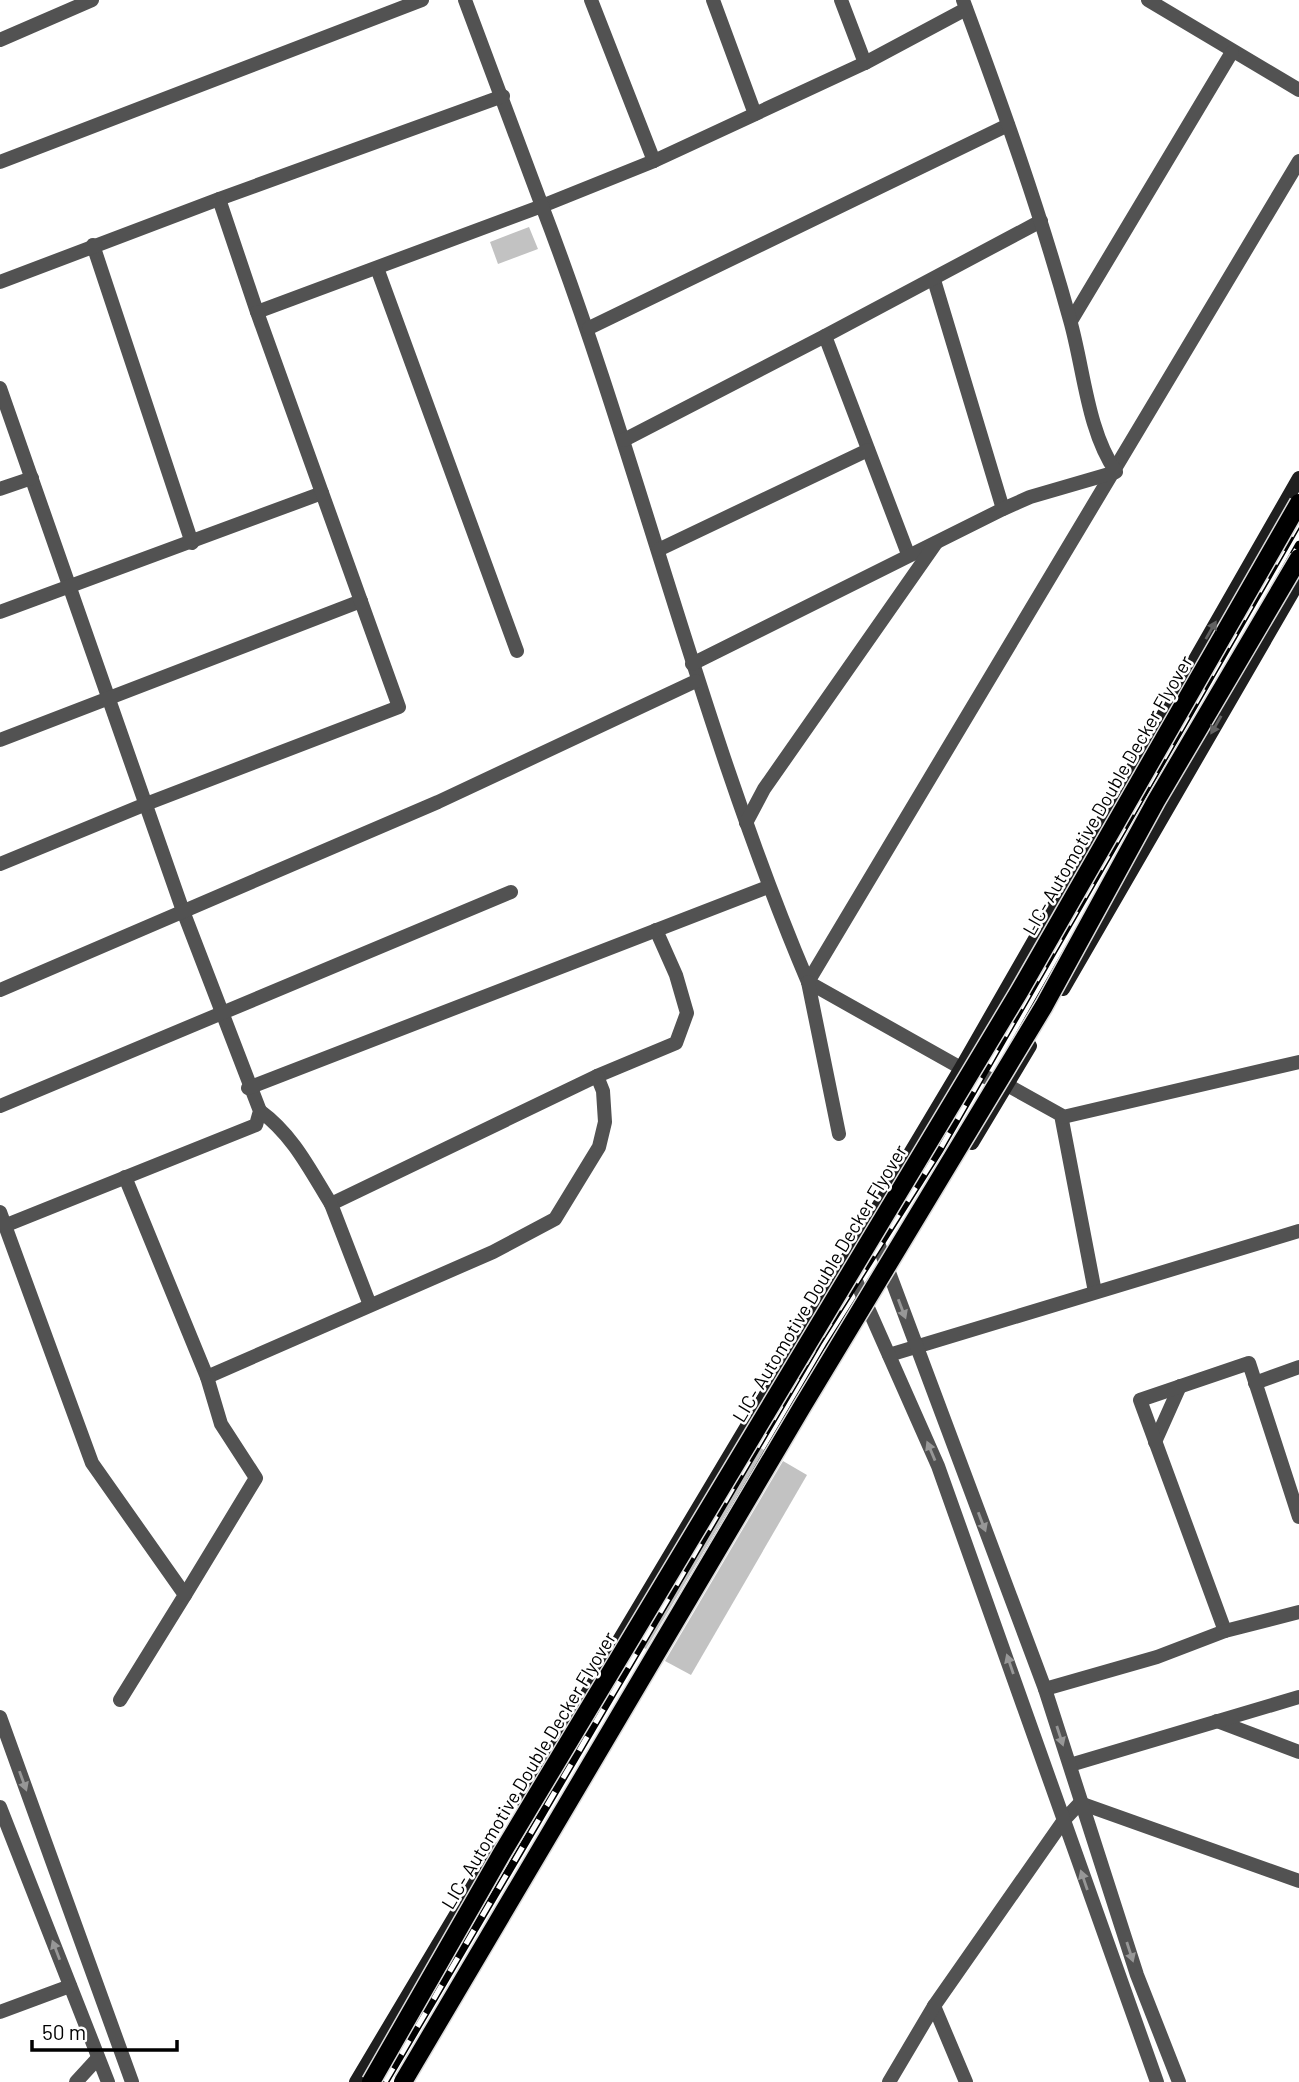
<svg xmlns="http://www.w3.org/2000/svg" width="1299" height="2082" viewBox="0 0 1299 2082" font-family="Barlow,sans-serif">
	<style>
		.building { fill: #c2c2c2 }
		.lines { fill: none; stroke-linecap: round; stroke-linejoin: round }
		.minor { stroke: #525252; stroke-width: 14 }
		.tertiary { stroke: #525252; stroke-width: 14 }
		.secondary { stroke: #1f1f1f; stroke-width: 14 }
		.rail-casing { stroke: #000; stroke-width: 8 }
		.rail { stroke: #fff; stroke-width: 5; stroke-dasharray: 16; stroke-linecap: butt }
		.primary-bridge-casing { stroke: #dbdbdb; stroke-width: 21; stroke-linecap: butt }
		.primary-bridge { stroke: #000; stroke-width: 18 }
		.oneway { fill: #626262 }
		.oneway2 { fill: #979797 }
		.labels { text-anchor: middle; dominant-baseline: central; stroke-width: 5; stroke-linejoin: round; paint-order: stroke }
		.street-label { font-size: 19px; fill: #000; stroke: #fff }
	</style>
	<rect width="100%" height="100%" fill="#fff"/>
	<g class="building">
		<path d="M529,227L538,249L498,264L490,242Z"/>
		<path d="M759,1447L764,1450L646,1649L642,1647Z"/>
		<path d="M783,1461L807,1475L691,1675L665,1661Z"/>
	</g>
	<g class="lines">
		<g class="minor">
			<path d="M465,0L542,206L654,161L865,63L841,0"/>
			<path d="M591,0L654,161"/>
			<path d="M713,0L755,114"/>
			<path d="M1148,0L1299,90"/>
			<path d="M0,40L92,0"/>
			<path d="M865,63L966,9"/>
			<path d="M0,162L422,0"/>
			<path d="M219,199L503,96"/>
			<path d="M93,245L192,543"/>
			<path d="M377,268L517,651"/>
			<path d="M934,280L1003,509"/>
			<path d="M0,282L219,199L257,312L542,206C640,462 701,730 808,982L1299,161"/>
			<path d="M1071,321L1232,52"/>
			<path d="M589,328L1008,125"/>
			<path d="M825,336L1041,221"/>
			<path d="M0,388L183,911L260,1111L256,1125L4,1226"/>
			<path d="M624,440L825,336L908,554"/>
			<path d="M0,489L32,478"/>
			<path d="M658,550L868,450"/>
			<path d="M0,612L322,493"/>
			<path d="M692,664L1003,509L1030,497L1116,472C1087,430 1084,369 1070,320C1040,211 1002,105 963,0"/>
			<path d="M0,740L361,601"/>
			<path d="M746,823L764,789L936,543"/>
			<path d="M0,864L146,804L399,707L257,312"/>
			<path d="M808,982L961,1068L1007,1085L1061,1115L1095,1292"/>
			<path d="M808,982L839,1134"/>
			<path d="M0,990L438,802L696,681"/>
			<path d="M597,1076L676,1043L687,1013L676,975L656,930"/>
			<path d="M248,1088L768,887"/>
			<path d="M0,1106L511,892"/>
			<path d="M1063,1117L1299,1062"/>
			<path d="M125,1177L207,1377L493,1252L555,1219L599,1147L605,1122L603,1091L597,1076L331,1204C310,1170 293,1135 260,1111"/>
			<path d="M331,1204L370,1305"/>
			<path d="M0,1212L92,1463L185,1595L120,1700"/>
			<path d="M889,1355L1299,1231"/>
			<path d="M1255,1383L1299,1367"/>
			<path d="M1155,1442L1180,1386"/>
			<path d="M1299,1517L1249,1363L1140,1400L1225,1631L1299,1612"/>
			<path d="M185,1595L256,1478L221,1424L207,1377"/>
			<path d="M1045,1689L1157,1657L1225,1631"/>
			<path d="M0,1717L132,2082"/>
			<path d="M1217,1721L1299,1752"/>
			<path d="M1070,1765L1299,1697"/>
			<path d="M0,1807L108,2082"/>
			<path d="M934,2006L966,2082"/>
			<path d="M0,2012L70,1986"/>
			<path d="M76,2082L98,2058"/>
			<path d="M889,2082L934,2006L1064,1820L1080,1803L1299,1881"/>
		</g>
		<g class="tertiary">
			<path d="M872,1227L1045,1689L1137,1975L1179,2082"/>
			<path d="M849,1265L938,1466L1157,2082"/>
		</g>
		<g class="secondary">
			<path d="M1063,989L1299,581"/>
			<path d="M972,1143L1030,1046"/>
			<path d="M523,1801L961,1068L1299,478"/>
			<path d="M356,2082L495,1849"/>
		</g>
		<g class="rail-casing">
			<g id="rail">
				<path d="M385,2082L819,1341L940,1149L1299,522"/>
				<path d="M399,2082L829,1347L950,1156L1299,545"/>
			</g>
		</g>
		<use href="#rail" class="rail"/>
		<g class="primary-bridge-casing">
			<g id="primary-bridge">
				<path d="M371,2082L502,1853L1019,992L1299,503"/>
				<path d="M403,2082L802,1407L1044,1006L1156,801L1299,558"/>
			</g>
		</g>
		<use href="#primary-bridge" class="primary-bridge"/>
	</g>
	<defs><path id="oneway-solid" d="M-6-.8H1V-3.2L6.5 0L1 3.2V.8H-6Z" transform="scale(1.75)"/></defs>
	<g class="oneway">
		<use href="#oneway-solid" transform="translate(1211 630) rotate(-60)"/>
		<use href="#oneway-solid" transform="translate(1216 725) rotate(120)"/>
	</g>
	<g class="oneway2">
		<use href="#oneway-solid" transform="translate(902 1309) rotate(69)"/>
		<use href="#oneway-solid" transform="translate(931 1451) rotate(-113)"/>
		<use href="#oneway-solid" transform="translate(982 1522) rotate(69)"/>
		<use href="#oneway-solid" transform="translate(1010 1664) rotate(-109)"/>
		<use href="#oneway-solid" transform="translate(1060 1736) rotate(72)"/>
		<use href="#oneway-solid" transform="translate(23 1781) rotate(70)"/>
		<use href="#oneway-solid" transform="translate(1084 1880) rotate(-109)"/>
		<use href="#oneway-solid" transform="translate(56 1950) rotate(-111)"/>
		<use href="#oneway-solid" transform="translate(1130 1952) rotate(72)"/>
	</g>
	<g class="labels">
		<g class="street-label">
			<text transform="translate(1107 795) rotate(-60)">LIC- Automotive Double Decker Flyover</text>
			<text transform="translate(819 1283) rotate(-59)">LIC- Automotive Double Decker Flyover</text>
			<text transform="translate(528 1770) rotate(-59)">LIC- Automotive Double Decker Flyover</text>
		</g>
	</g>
	<path d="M32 2040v10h145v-10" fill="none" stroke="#000000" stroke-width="3.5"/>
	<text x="42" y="2040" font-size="21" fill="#000000" stroke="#ffffff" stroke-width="5" paint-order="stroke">50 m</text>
</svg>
